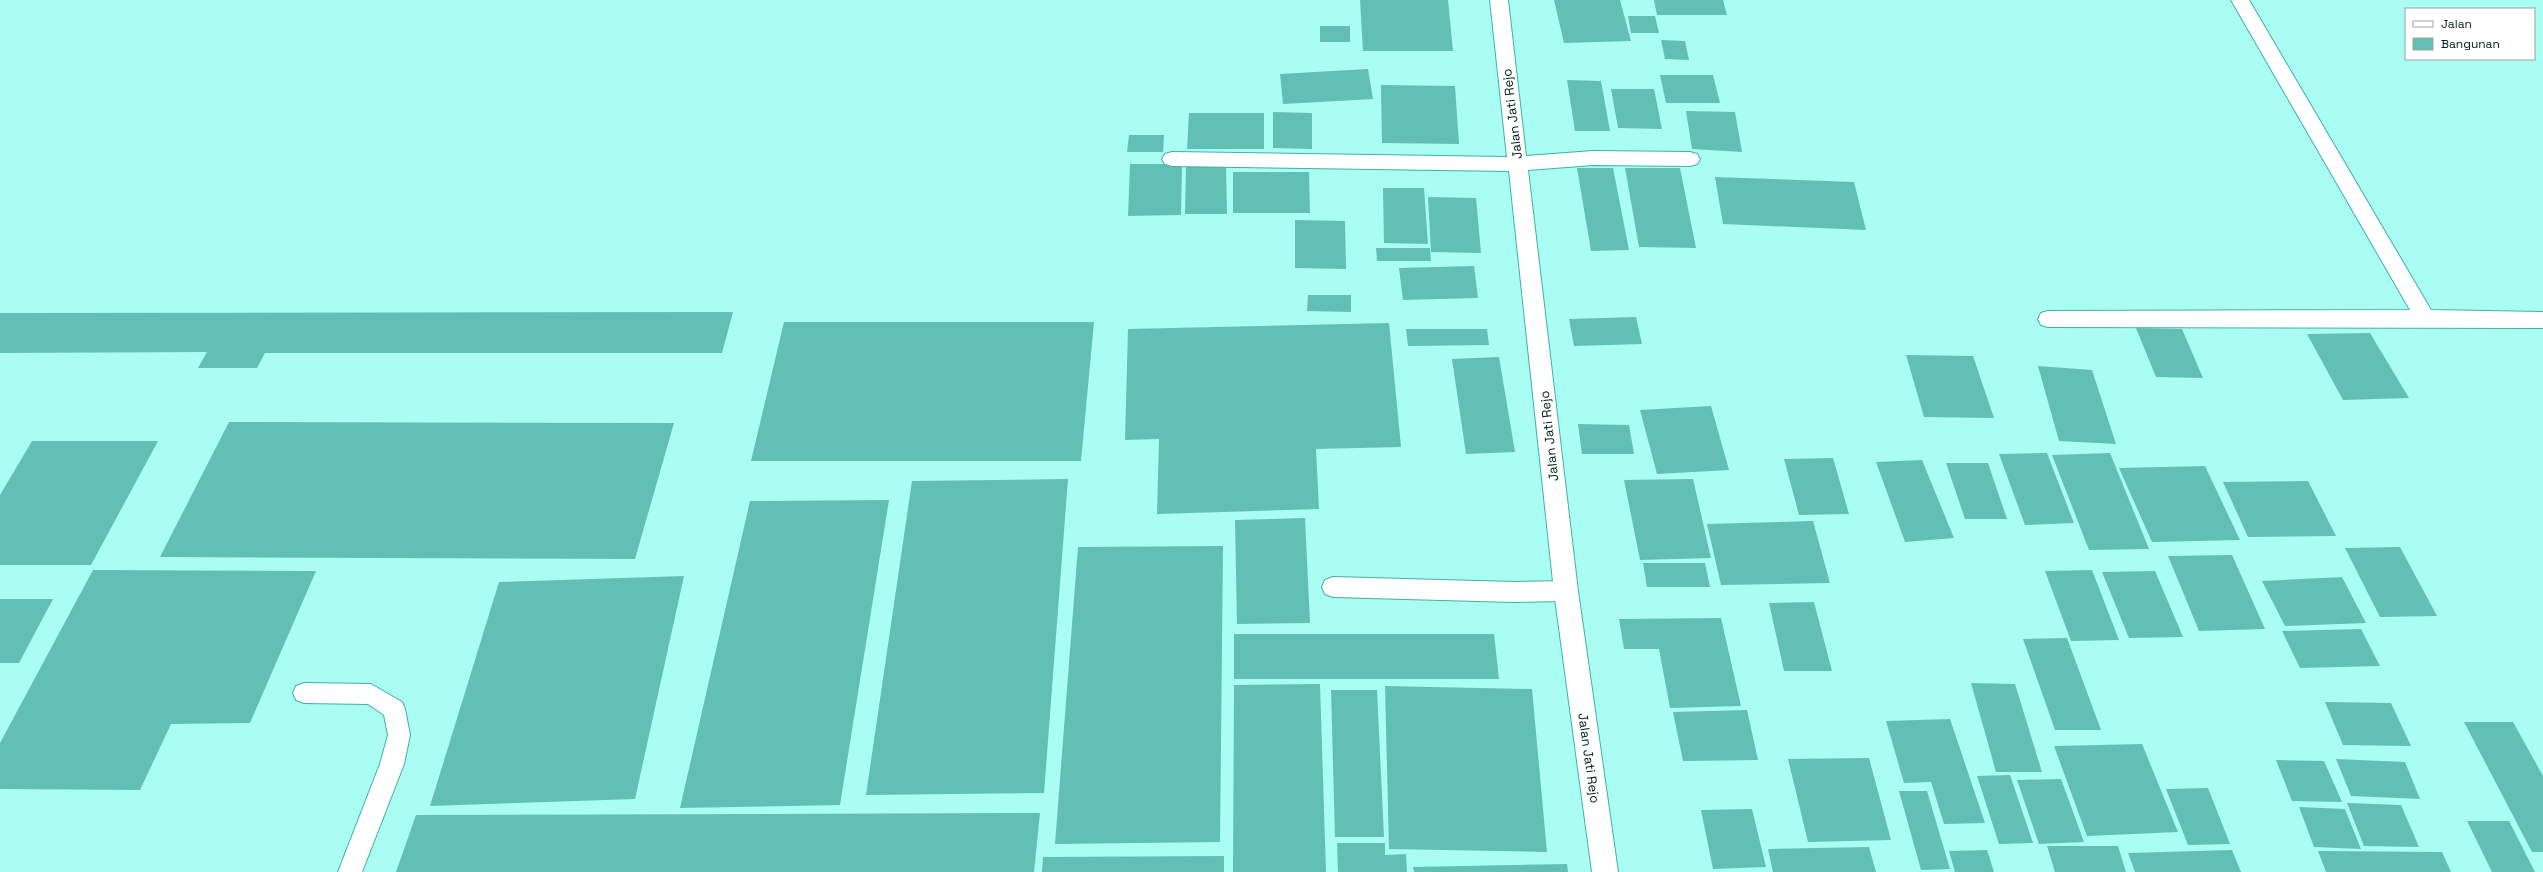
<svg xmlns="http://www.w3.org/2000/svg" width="2543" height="872" viewBox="0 0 2543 872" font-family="'Space Grotesk',sans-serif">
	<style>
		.building { fill: #62bfb4 }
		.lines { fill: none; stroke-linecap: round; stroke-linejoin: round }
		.lane-casing { stroke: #40b1a5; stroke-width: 2 }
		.street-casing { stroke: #40b1a5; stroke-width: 2 }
		.lane { fill: #fff; fill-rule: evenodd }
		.street { fill: #fff; fill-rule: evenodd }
		.labels { text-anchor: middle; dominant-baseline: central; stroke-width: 3.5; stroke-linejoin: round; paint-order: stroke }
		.street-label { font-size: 13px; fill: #001e1b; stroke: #fff }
	</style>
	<rect width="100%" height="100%" fill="#aafdf2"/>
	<g class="building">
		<path d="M1360,0H1448L1453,51H1363Z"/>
		<path d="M1554,0H1620L1631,41L1564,43Z"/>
		<path d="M1654,0H1723L1727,15H1657Z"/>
		<path d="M1628,16H1655L1659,33H1631Z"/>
		<rect x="1320" y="26" width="30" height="16"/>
		<path d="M1661,40L1685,41L1689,60L1665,59Z"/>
		<path d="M1368,69L1373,99L1283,104L1280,74Z"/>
		<path d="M1660,75H1713L1720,103H1666Z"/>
		<path d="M1567,80L1601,81L1610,131H1575Z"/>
		<path d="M1381,85L1455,86L1459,144L1382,143Z"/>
		<path d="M1611,89H1654L1662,129L1618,128Z"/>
		<path d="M1686,111L1735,112L1742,152L1692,149Z"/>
		<path d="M1273,112L1312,113V149L1273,148Z"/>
		<path d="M1189,113H1264V149H1187Z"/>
		<path d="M1129,135H1164L1163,152H1127Z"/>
		<path d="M1130,164H1182L1181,215L1128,216Z"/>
		<path d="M1226,165L1227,214H1185L1186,166Z"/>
		<path d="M1577,168H1613L1629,250L1591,251Z"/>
		<path d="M1625,168H1680L1696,248L1639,247Z"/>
		<path d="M1233,172H1309L1310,213H1233Z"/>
		<path d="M1715,177L1854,182L1866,230L1723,224Z"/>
		<path d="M1383,188H1424L1428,244L1384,243Z"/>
		<path d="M1428,197L1476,198L1481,253L1431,252Z"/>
		<path d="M1295,220L1345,221L1346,269L1295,268Z"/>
		<path d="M1376,248H1430L1431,261H1377Z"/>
		<path d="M1474,266L1478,298L1403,300L1399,268Z"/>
		<path d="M1308,295H1351V312L1307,311Z"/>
		<path d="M733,312L722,353H265L257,368H198L207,352L0,353V313Z"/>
		<path d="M1636,317L1642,344L1574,346L1569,319Z"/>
		<path d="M784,322H1094L1081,461H751Z"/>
		<path d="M1389,323L1401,447L1316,449L1319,509L1157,514L1159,439L1125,440L1128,329Z"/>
		<path d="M2136,328L2182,329L2203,378L2156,377Z"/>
		<path d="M1406,329H1487L1489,345L1408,346Z"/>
		<path d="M2370,333L2409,398L2343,400L2307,334Z"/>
		<path d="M1906,355L1973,356L1994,418L1924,417Z"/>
		<path d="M1499,357L1515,452L1466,454L1452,359Z"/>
		<path d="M2038,366L2092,370L2116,444L2059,441Z"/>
		<path d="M1711,406L1729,470L1657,474L1640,410Z"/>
		<path d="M229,422L674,423L635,559L160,557Z"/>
		<path d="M1578,424L1629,425L1634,454H1582Z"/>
		<path d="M32,441H158L91,565H0V495Z"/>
		<path d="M2047,453L2074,523L2025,525L1999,454Z"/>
		<path d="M2110,453L2149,549L2089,550L2052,455Z"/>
		<path d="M1833,458L1849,514L1799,515L1784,459Z"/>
		<path d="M1922,460L1954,538L1905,542L1876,462Z"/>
		<path d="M1946,463H1988L2007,519H1965Z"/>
		<path d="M2205,466L2240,540L2152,542L2119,468Z"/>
		<path d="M1068,479L1044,793L866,795L912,481Z"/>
		<path d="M1693,479L1711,558L1640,560L1624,480Z"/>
		<path d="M2308,481L2336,536L2248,537L2223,482Z"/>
		<path d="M889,500L840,805L680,808L750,501Z"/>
		<path d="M1305,518L1310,623L1237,624L1235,520Z"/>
		<path d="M1813,521L1830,583L1721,585L1707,524Z"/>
		<path d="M1223,546L1220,842L1055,844L1078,547Z"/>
		<path d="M2400,547L2437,616L2380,617L2345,548Z"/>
		<path d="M2232,555L2265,629L2199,631L2168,556Z"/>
		<path d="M1643,563H1705L1710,587H1647Z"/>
		<path d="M93,570L316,571L250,723L171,724L140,790L0,789V743Z"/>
		<path d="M2092,570L2119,640L2071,641L2045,571Z"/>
		<path d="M2155,571L2183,637L2129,638L2102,572Z"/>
		<path d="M684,576L635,799L430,806L499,582Z"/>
		<path d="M2342,577L2366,623L2285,626L2262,581Z"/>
		<path d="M0,599H53L19,663H0Z"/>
		<path d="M1814,602L1832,671H1784L1769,603Z"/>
		<path d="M1721,618L1741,706L1670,708L1659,649H1624L1619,619Z"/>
		<path d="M2361,629L2380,666L2300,668L2282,631Z"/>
		<path d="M1234,634H1494L1499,679H1234Z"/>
		<path d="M2067,638L2101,730H2055L2023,639Z"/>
		<path d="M1971,683L2015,684L2042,772H1996Z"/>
		<path d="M1320,684L1326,872H1233L1234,685Z"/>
		<path d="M1385,686L1532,689L1547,852L1389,849Z"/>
		<path d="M1331,690H1377L1384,837H1335Z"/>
		<path d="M2325,702L2391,703L2411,746L2343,745Z"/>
		<path d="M1747,710L1758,760L1683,761L1673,712Z"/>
		<path d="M1950,719L1985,823L1944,824L1931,782L1904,783L1886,721Z"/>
		<path d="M2464,722H2513L2543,776V852H2532Z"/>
		<path d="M2142,744L2178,832L2087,836L2054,746Z"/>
		<path d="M1869,758L1891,840L1808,842L1788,759Z"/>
		<path d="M2336,759L2405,762L2420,799L2351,796Z"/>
		<path d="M2276,760L2324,761L2342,802L2292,801Z"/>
		<path d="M2010,775L2033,843L1999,844L1977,776Z"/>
		<path d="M2061,779L2084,842L2039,844L2017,780Z"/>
		<path d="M2208,788L2230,844L2188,845L2166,789Z"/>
		<path d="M1899,791H1927L1950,869L1921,870Z"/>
		<path d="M2347,803L2401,805L2419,847L2364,846Z"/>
		<path d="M2299,807L2345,809L2361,849L2314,847Z"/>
		<path d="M1752,809L1766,867L1713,869L1701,810Z"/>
		<path d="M1040,813L1034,872H396L416,815Z"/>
		<path d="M2467,821H2509L2535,872H2492Z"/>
		<path d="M1337,843H1385V855L1406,854L1407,872H1338Z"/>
		<path d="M2047,846H2118L2126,872H2055Z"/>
		<path d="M1869,847L1876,872H1773L1768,849Z"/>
		<path d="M1987,850L1994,872H1955L1949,851Z"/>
		<path d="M2232,850L2241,872H2135L2128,853Z"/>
		<path d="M2318,851L2442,852L2451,872H2326Z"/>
		<path d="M1224,856V872H1042L1043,857Z"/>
		<path d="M1567,864L1568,872H1414L1413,867Z"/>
	</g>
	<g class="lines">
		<g class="lane-casing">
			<g id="lane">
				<path d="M1333,577L1514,582L1566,581L1574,584L1577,591L1574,598L1566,601L1514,602L1333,597L1325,594L1322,587L1325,580Z"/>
				<path d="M304,683L371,684L402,702L405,709L410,735L404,764L362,872H338L380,764L388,735L384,715L368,704L304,703L296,700L293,693L296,686Z"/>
			</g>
		</g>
		<g class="street-casing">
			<g id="street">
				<path d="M1490,0H1508L1526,156L1593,151L1690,152L1697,154L1700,159L1697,164L1690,166L1593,165L1528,170L1578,591L1618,872H1592L1554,591L1509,171L1172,166L1165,164L1162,159L1165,154L1172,152L1507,157Z"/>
				<path d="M2231,0H2249L2431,310L2543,312V328L2048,327L2041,325L2038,319L2041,313L2048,311L2410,310Z"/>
			</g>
		</g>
		<use href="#lane" class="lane"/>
		<use href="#street" class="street"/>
	</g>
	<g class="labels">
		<g class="street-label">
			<text transform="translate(1512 114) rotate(-97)">Jalan Jati Rejo</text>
			<text transform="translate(1549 436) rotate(-96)">Jalan Jati Rejo</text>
			<text transform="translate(1589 758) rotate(82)">Jalan Jati Rejo</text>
		</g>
	</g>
	<rect x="2405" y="8" width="130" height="52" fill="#ffffff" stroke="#99a5a4"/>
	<rect x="2413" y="21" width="20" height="6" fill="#ffffff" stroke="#99a5a4"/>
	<text x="2441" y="28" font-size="12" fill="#001e1b">Jalan</text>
	<rect x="2413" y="38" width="20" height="12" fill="#62bfb4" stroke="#99a5a4"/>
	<text x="2441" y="48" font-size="12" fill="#001e1b">Bangunan</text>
</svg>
